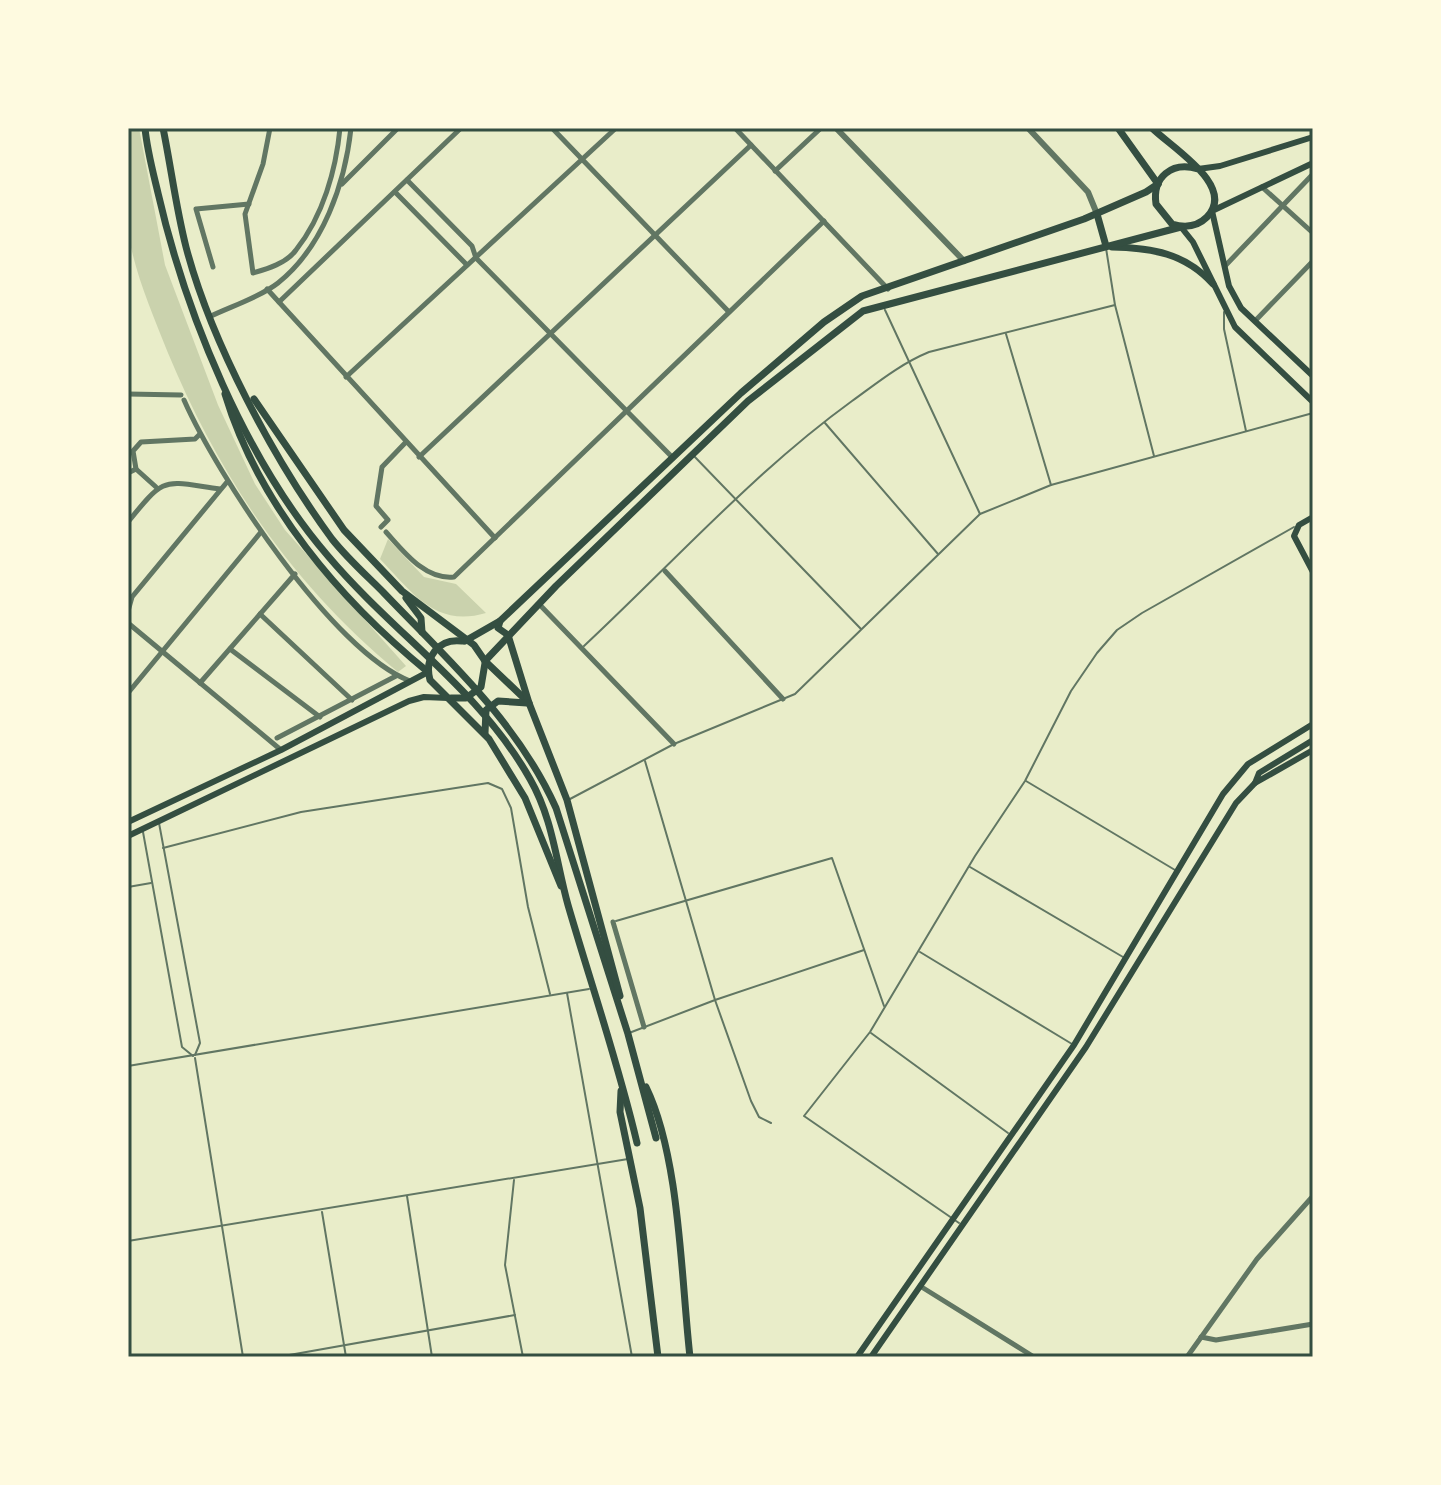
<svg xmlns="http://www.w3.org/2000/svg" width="1441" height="1485" viewBox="0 0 1441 1485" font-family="'Titillium Web',sans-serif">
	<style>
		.green { fill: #cad2ad }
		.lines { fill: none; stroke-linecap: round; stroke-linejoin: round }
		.service { stroke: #617663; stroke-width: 2 }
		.minor { stroke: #617663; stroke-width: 5 }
		.tertiary { stroke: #617663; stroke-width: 6 }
		.secondary { stroke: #344e41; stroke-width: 6 }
		.primary { stroke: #344e41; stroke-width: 7 }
		.neatline { fill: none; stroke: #344e41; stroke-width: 3 }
	</style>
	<rect width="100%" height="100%" fill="#e9edc9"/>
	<g class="green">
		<path d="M128,128H139L165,265L218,405L255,484L285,530L406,666L398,672C292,584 221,480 168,353C153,315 137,279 129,238C122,204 128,163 128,128Z"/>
		<path d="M388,539L424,577L456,584L486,613C435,628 412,592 380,559Z"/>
	</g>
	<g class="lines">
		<g class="service">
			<path d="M1106,248L1115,305L1154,456"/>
			<path d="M885,310L980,514"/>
			<path d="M1224,312V329L1246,431"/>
			<path d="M1006,334L1051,485"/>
			<path d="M825,423L938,554"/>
			<path d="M693,455L861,629"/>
			<path d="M584,646C672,564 754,472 852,401C877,383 900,364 929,352L1115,305"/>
			<path d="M645,761L715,1000L751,1101L759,1117L771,1123"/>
			<path d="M1026,781L1175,870"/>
			<path d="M570,799L674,744L795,694L980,514L1051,485L1313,413"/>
			<path d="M159,823L200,1043L195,1055"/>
			<path d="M143,832L182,1047L193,1056"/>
			<path d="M163,848L301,812L488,783L502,789L511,808L528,907L550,994"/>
			<path d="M970,867L1123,957"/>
			<path d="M128,887L151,883"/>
			<path d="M616,921L832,858L884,1006"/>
			<path d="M920,952L1072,1044"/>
			<path d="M567,993L632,1357"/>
			<path d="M629,1033L715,1000L864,950"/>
			<path d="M871,1033L1008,1133"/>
			<path d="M195,1058L243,1357"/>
			<path d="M128,1066L589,989"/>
			<path d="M514,1180L505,1265L523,1357"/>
			<path d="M407,1196L432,1357"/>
			<path d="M322,1212L346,1357"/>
			<path d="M959,1223L804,1116L870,1032L975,856L1025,781L1071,691L1097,653L1117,630L1142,613L1294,527"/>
			<path d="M128,1241L628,1159"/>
			<path d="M278,1357L515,1315"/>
		</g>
		<g class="minor">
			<path d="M270,128L263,164L245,214L253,273C267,269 287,263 296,250C323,216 336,170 340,128"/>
			<path d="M552,128L729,312"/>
			<path d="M735,128L888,289"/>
			<path d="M775,171L821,128"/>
			<path d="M407,180L472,246L476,258L673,458"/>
			<path d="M342,184L398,128"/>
			<path d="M1262,187L1313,233"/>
			<path d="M395,192L467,265"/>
			<path d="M1225,266L1313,174"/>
			<path d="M213,267L196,209L249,204"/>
			<path d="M267,289L495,538"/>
			<path d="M279,302L461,128"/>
			<path d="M211,316C232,306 260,297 278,283C323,247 345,184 351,128"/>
			<path d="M1255,321L1313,261"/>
			<path d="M346,377L616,128"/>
			<path d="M128,394L181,395"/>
			<path d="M184,400C217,475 333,652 410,681"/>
			<path d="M419,457L751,145"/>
			<path d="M136,469L133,451L141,442L195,439L199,435"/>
			<path d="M128,473L136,469L156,487"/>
			<path d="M128,522C166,475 162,481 220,489"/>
			<path d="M381,527L388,520L376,506L382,467L406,442"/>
			<path d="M386,532C404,552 425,580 454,577L824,221"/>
			<path d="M665,571L783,699"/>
			<path d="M539,604L674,744"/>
			<path d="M128,611L132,597L227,482"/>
			<path d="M260,614L352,700"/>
			<path d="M128,623L281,750"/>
			<path d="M230,649L320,717"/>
			<path d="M200,683L295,574"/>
			<path d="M128,693L261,532"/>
			<path d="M277,738L396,676"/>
			<path d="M613,922L644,1027"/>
			<path d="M920,1286L1034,1357"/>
			<path d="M1201,1337L1216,1340L1313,1324"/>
			<path d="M1187,1357L1257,1259L1313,1196"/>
		</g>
		<g class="tertiary">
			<path d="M836,128L964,261"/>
			<path d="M1028,128L1088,192L1097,214"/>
		</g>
		<g class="secondary">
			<path d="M1313,163L1212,211L1229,286L1241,308L1313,376"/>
			<path d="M1198,169L1220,166L1313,137"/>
			<path d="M1181,227L1193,242L1235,327L1313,402"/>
			<path d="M1313,517L1299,525L1294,536L1313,572"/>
			<path d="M1255,783L1313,750"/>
			<path d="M128,822L281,750L428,672"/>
			<path d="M128,836L409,701L424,697L448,698"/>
			<path d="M857,1357L1074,1045L1223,794L1248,764L1313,724"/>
			<path d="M871,1357L1086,1047L1236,803L1255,783L1259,773L1313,740"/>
		</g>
		<g class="primary">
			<path d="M145,128C147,150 153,172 158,193C186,315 246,461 328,556C393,633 480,690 530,779C553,819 556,862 568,905C591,984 618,1062 637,1143"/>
			<path d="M163,128C171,167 176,208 186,247C211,342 274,460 332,539C347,558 366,575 383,592C447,659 517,721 556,808L628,1034L656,1138"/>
			<path d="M1118,128L1158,184"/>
			<path d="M1152,128C1172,148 1237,186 1207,217C1197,227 1185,228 1172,224L1156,204C1152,177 1172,161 1198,169"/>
			<path d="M1097,214L1106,246"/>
			<path d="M1112,247C1152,248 1185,253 1213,284"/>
			<path d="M225,394C258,504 340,600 428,672"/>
			<path d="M254,399L344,530L402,591L474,645L485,661L529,703"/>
			<path d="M406,598L421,618L422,632"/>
			<path d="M500,621L498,628L508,635L529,703L567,800L620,996"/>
			<path d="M462,641C438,638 424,658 430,680L489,739L525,798L561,886"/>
			<path d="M465,641L500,621L741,393L824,322L862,296L1084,219L1146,192L1158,184"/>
			<path d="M485,661L556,586L748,401L863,311L1181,227"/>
			<path d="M451,698H466L481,687L485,663"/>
			<path d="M485,733L486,710L498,701L527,703"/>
			<path d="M646,1087C680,1157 681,1278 690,1357"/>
			<path d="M621,1091L620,1112L640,1208L658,1357"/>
		</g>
	</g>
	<rect width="1441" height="1485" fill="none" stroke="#fefae0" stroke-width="260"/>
	<rect x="130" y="130" width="1181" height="1225" class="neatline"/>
</svg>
